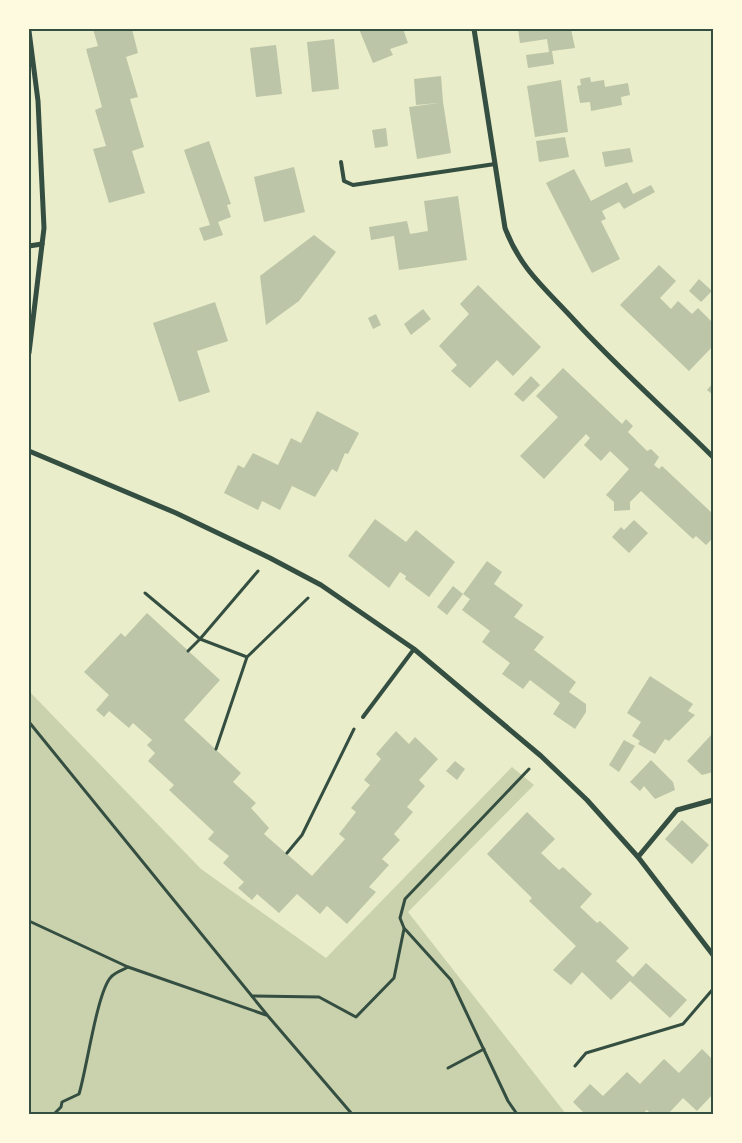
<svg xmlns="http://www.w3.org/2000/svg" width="742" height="1143" viewBox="0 0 742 1143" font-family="'Alegreya Sans',sans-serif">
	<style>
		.green { fill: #cad2ad }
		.building { fill: #bcc5a7 }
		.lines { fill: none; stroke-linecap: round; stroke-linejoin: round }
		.path { stroke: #344e41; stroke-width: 3 }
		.service { stroke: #344e41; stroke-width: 4 }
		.minor { stroke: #344e41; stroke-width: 5 }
		.neatline { fill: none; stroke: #344e41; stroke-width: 2 }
	</style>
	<rect width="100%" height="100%" fill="#e9edc9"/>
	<path class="green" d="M29,691L201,869L326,958L512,767L534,785L408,912L566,1114H29Z"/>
	<g class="building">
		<path d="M93,29H132L138,53L126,57L138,97L130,99L144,147L132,151L145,193L109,203L93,149L106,146L95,110L102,107L86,49L98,46Z"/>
		<path d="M359,29H403L408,43L390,49L393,55L373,63Z"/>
		<path d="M518,29H571L575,48L552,51L554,64L528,68L526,55L549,52L547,39L520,43Z"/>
		<path d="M334,39L339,89L312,92L307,42Z"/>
		<path d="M276,45L282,94L256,97L250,48Z"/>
		<path d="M441,76L443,102L451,153L417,159L409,107L438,103L416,105L414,79Z"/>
		<path d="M590,77L591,82L604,80L605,87L628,83L630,95L621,97L622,105L591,111L590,102L580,103L577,86L581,85L580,79Z"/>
		<path d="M561,80L568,132L535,137L527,86Z"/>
		<path d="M386,128L388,146L375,148L372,130Z"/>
		<path d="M565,137L569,157L539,162L536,141Z"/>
		<path d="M209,141L231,204L227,205L231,217L218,222L223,235L204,241L199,228L210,225L184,150Z"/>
		<path d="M630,148L633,162L605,167L602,152Z"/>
		<path d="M294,167L305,212L264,222L254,177Z"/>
		<path d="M574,169L591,201L627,182L633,194L651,185L655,192L624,209L619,202L602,211L606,219L601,221L620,259L592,273L546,183Z"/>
		<path d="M458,196L467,260L399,270L394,236L371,240L369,227L407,221L410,234L428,231L424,201Z"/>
		<path d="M314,235L336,252L299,301L266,325L260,276Z"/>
		<path d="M659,265L676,281L660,298L671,309L678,301L692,314L698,308L713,323V346L689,371L620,305Z"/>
		<path d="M699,279L712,291L701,302L689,291Z"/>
		<path d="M478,285L541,347L513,376L497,360L470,388L451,371L457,365L439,346L469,314L460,304Z"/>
		<path d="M215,302L228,341L197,351L210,392L179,402L153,323Z"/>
		<path d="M423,309L431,319L411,335L404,324Z"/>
		<path d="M376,314L381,325L373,329L368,318Z"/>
		<path d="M563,368L622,424L626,419L633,426L628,432L647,451L651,449L659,457L654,465L659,469L662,466L713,514V538L706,545L696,536L693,539L641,491L630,502V510L614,511V502L606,495L629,469L610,451L601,461L584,445L590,438L586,434L544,479L520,456L558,417L536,396Z"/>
		<path d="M531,376L540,385L523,402L514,394Z"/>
		<path d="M713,383V395L707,390Z"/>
		<path d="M317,411L359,433L348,454L345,453L337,472L332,469L315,497L292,486L280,510L262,501L258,510L224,493L238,465L244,468L253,453L278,465L291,438L301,443Z"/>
		<path d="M375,519L406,542L416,530L455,562L429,597L405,579L406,576L400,572L389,588L348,556Z"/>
		<path d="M634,520L648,533L629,553L612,537L621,527L624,530Z"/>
		<path d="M487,561L502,572L494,584L523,605L514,617L544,637L534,650L576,682L569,692L586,704V712L575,729L553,714L560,703L530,680L523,689L502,674L510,663L482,642L490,631L462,610L470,599L463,594L447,615L437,607L453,586L463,594Z"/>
		<path d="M147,613L220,680L184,720L241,773L233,782L256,803L251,808L269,828L264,834L312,876L345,839L339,834L356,812L351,808L370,785L364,780L381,759L376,754L396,731L409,744L415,737L438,759L419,780L425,786L407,807L413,812L394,834L400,840L382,859L389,865L369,887L376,892L347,924L327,906L320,914L297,894L279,913L257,894L252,900L238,888L244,882L223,863L229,856L208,839L214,832L169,790L174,785L148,761L155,753L147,745L152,740L133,723L129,728L109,711L104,717L96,710L109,695L84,672L121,633L125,637Z"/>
		<path d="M650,676L693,704L688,711L695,715L669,741L665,739L655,754L638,744L640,741L632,736L641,722L627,713Z"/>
		<path d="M713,733V772L702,775L687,761Z"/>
		<path d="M624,740L635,746L619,772L609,765Z"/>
		<path d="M651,760L673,782L675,790L655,799L644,786L640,791L630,782Z"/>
		<path d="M455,761L465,769L457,780L446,771Z"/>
		<path d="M527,812L555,839L541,853L559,870L563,867L592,894L580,907L597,923L600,921L629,948L616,961L633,977L646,963L687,1000L670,1018L630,981L611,1000L582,972L571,985L553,970L576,946L529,901L532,898L487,854Z"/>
		<path d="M682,820L709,845L692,864L665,839Z"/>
		<path d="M702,1049L713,1060V1094L697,1111L683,1098L668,1114H651L647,1110L642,1114H585L573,1102L590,1084L603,1096L627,1072L640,1084L664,1059L679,1073Z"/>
	</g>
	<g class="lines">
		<g class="path">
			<path d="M145,593L200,639L258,571"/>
			<path d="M188,651L200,639L247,657"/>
			<path d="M29,722L268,1016L352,1114"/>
			<path d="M216,749L247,657L308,598"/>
			<path d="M287,853L302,835L354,729"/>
			<path d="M29,921L128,967"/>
			<path d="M252,996L319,997L356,1017L394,978L404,929"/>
			<path d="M575,1066L586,1053L683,1024L713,989"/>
			<path d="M448,1068L484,1049"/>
			<path d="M54,1114L61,1107L62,1102L79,1094C87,1068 97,992 111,977C115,972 123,970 128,967L266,1015"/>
			<path d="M517,1114L508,1101L451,980L404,928L400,918L405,899L529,769"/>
		</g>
		<g class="service">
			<path d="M341,162L344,181L353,185L495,164"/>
			<path d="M363,717L414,649"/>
		</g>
		<g class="minor">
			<path d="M474,29L505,228C521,270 545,288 575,321C618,368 667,411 713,457"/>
			<path d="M29,31L38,101L44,228L29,353"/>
			<path d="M29,246L42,244"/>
			<path d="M29,451L176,513L270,558L321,585L414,649L541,756L587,800L638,857L713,955"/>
			<path d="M638,857L677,810L713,800"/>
		</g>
	</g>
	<rect width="742" height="1143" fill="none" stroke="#fefae0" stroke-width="60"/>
	<rect x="30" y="30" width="682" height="1083" class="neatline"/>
</svg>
